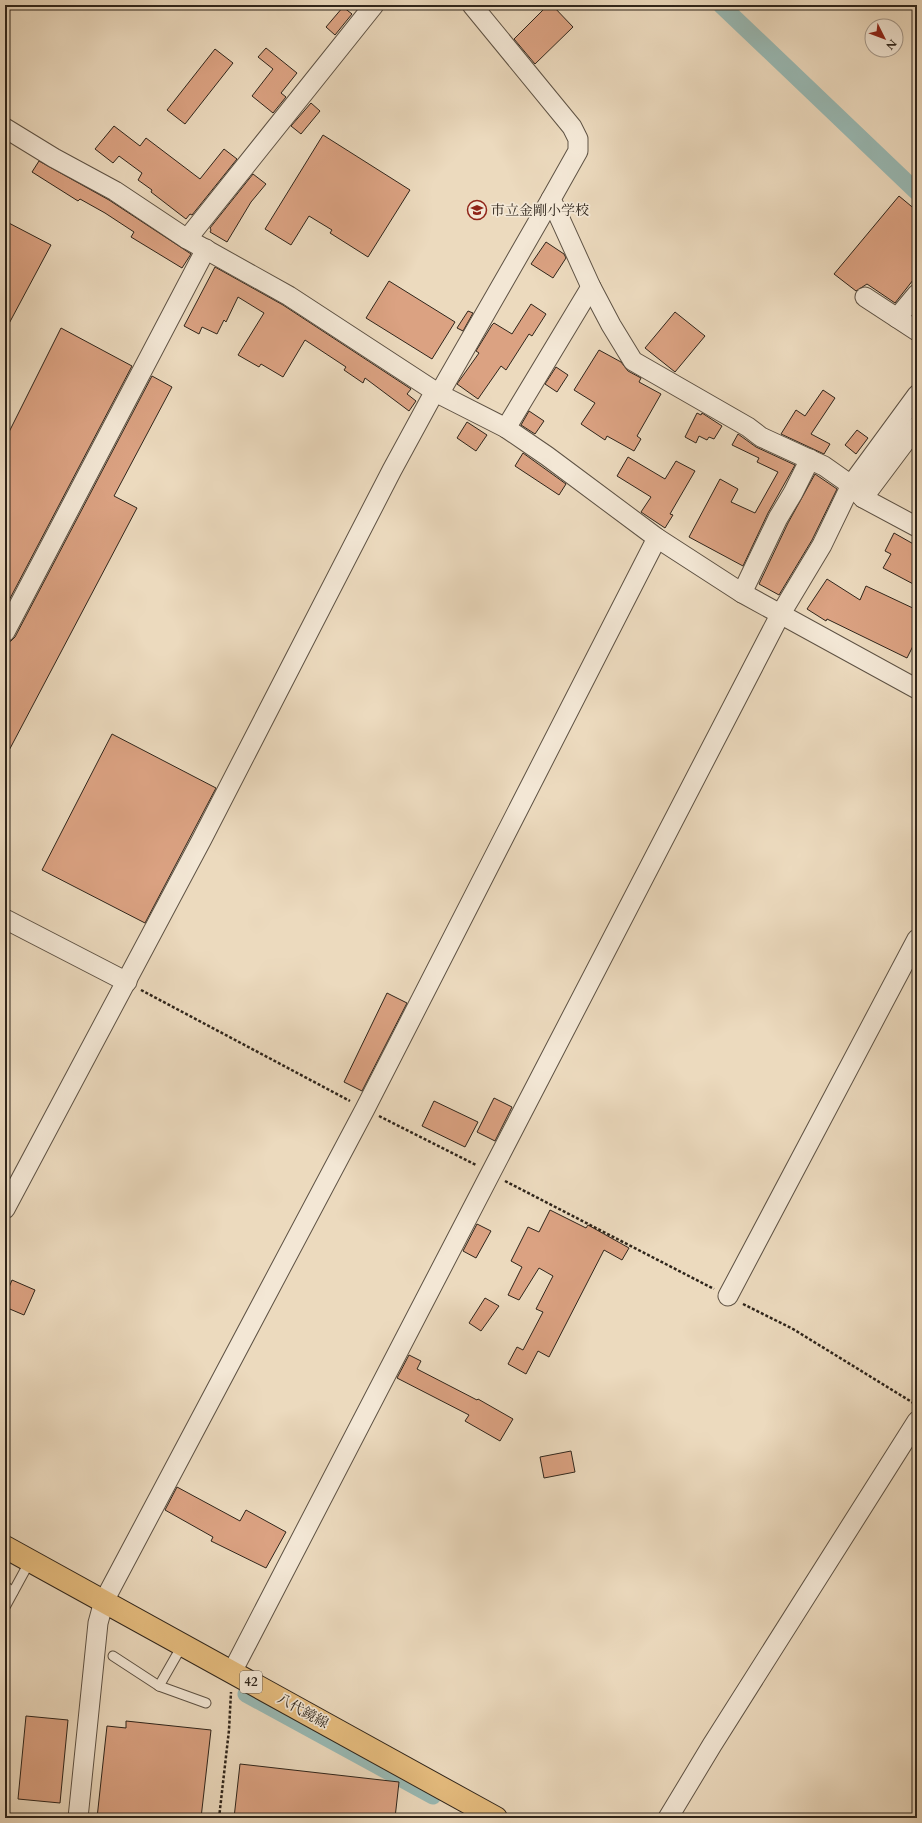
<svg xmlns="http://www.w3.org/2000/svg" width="922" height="1823" viewBox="0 0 922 1823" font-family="Cardo,'Noto Serif JP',serif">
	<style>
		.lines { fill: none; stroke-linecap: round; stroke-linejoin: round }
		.canal { stroke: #99bab5; stroke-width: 17 }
		.building { fill: #dba282; stroke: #2f251b }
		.service-casing { stroke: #5e5244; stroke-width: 11 }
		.minor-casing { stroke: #5e5244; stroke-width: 21 }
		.primary-casing { stroke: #2f251b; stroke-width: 24 }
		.path { stroke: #2f251b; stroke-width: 2.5; stroke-dasharray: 3 2; stroke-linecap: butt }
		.service { stroke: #f3e7d5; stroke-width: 9 }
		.minor { stroke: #f3e7d5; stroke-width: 19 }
		.primary { stroke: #e6bd7f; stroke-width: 22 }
		.labels { text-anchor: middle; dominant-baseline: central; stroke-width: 3.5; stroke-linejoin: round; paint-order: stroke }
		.shield { fill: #f3e7d5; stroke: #6a5f53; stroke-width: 1 }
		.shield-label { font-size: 13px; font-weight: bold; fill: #2f251b }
		.poi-label { font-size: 14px; fill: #2f251b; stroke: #f3e7d5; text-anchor: start }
		.street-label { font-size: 14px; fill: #2f251b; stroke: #f3e7d5 }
	</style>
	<rect width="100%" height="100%" fill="#ecdabe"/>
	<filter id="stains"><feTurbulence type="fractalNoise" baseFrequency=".005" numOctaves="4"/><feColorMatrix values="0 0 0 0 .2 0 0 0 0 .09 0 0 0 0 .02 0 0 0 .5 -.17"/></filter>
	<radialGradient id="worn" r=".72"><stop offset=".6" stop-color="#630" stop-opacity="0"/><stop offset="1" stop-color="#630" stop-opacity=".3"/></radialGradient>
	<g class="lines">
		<g class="canal">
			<path d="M721,5L917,192"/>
			<path d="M246,1694L433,1796"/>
		</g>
	</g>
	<g class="building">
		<path d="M548,5H552L573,27L535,64L514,39Z"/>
		<path d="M343,7L352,14L335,35L326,27Z"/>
		<path d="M266,48L297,73L281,93L286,97L273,113L252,96L273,69L258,57Z"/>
		<path d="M215,49L233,63L185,124L167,110Z"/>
		<path d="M311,103L320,111L301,134L291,126Z"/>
		<path d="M114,126L140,146L146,138L200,179L224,149L237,159L192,215L190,214L186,219L151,192L152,190L138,180L142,173L119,156L113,163L95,149Z"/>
		<path d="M323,135L410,190L368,257L330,233L332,230L309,216L291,245L265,229Z"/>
		<path d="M39,161L109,200L191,254L182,268L131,237L134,232L105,213L80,199L78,201L32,172Z"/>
		<path d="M253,174L266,184L251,202L227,242L210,232L211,230L210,228Z"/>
		<path d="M899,196L917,211V275L895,303L867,284L856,291L834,274Z"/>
		<path d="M5,221L51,245L5,331Z"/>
		<path d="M546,242L564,254L566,258L553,278L531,264Z"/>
		<path d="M215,267L283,305L411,389L407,394L416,401L409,411L365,378L363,383L344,370L346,367L305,340L283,377L261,364L259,367L238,355L264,313L238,297L226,322L224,320L217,334L202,327L199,334L184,326Z"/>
		<path d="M389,281L455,322L432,359L366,318Z"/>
		<path d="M531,304L546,314L532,336L529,334L506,370L501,366L478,399L457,384L479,353L476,351L492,325L494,323L512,334Z"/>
		<path d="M468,311L473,313L463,331L457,328Z"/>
		<path d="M675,312L705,336L675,372L645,348Z"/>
		<path d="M61,328L132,366L5,608V440Z"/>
		<path d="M599,350L621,362L628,371L641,378L639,382L661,394L637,436L641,439L634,451L607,436L605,440L581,424L595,403L574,390Z"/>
		<path d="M556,367L568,375L557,392L545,384Z"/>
		<path d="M152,376L172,387L114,496L137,508L5,758V643L11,641L15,637Z"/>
		<path d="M823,390L835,398L811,434L830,444L824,454L781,434L796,410L805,416Z"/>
		<path d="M529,411L544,421L535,434L521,425Z"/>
		<path d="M697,413L701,415L702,413L722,426L714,439L709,437L707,440L699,436L696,443L685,437Z"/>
		<path d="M467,422L487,435L476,451L457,438Z"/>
		<path d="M857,430L868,438L856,454L845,445Z"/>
		<path d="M738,434L756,447L795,465L768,513L743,566L689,537L720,479L738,489L731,502L755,513L778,472L757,462L759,458L732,445Z"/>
		<path d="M523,453L566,484L559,495L515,466Z"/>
		<path d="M628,457L665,479L676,461L695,471L670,514L673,515L665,528L641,512L651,497L617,476Z"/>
		<path d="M815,474L837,489L812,540L779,595L759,584L788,523Z"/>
		<path d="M894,533L917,546V586L883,568L891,554L885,551Z"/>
		<path d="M827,579L860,600L866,586L917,610V638L907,658L827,619L826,621L807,609Z"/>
		<path d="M112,734L216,788L145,923L42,870Z"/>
		<path d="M387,993L407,1003L362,1091L344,1082Z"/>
		<path d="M494,1098L512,1107L495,1141L477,1132Z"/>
		<path d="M434,1101L478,1122L465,1147L422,1126Z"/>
		<path d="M550,1210L586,1228L588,1225L629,1248L622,1260L604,1250L549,1357L538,1351L526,1374L508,1364L517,1347L523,1350L543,1312L536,1309L553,1276L539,1268L519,1300L508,1295L522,1267L511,1261L528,1227L539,1232Z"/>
		<path d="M477,1224L491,1231L476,1258L463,1251Z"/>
		<path d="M12,1280L35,1290L24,1315L5,1307V1297Z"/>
		<path d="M485,1298L499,1306L481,1331L469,1323Z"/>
		<path d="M409,1355L421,1361L417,1369L477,1400L478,1399L513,1419L500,1441L465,1421L469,1415L397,1378Z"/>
		<path d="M571,1451L575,1472L544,1478L540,1457Z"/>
		<path d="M177,1487L240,1521L246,1510L286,1532L266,1568L211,1541L213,1537L165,1510Z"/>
		<path d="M26,1716L68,1720L60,1803L18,1799Z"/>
		<path d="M126,1721L211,1730L201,1818H97L107,1726L126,1728Z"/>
		<path d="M240,1764L399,1782L395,1818H234Z"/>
	</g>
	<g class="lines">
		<g class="service-casing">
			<g id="service">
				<path d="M5,1586L13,1592"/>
				<path d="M5,1607L30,1561"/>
				<path d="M113,1656L159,1686L206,1703"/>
				<path d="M159,1686L183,1644"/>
			</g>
		</g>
		<g class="minor-casing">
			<g id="minor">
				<path d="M5,128L54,158L115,191L187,239L289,296L439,394L506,428L547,456L657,538L742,593L917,689"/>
				<path d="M187,239L374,5"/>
				<path d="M865,297L917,331"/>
				<path d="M897,318L917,294"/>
				<path d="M439,394L551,199"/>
				<path d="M917,395L851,485L863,498L917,527"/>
				<path d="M506,428L591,287"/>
				<path d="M863,498L917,426"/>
				<path d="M742,593L778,518L793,493L810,459"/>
				<path d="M5,632L206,249"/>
				<path d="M5,919L127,982"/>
				<path d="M5,1209L202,839L392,470L435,391"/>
				<path d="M728,1296L917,939"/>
				<path d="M232,1672L780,615L822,545L851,485L824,466L761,437L748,427L633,361L611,325L591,287L551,199L578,151V139L572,127L472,5"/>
				<path d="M78,1818L98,1623L104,1601L365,1109L657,538"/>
				<path d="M668,1818L712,1745L917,1421"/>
			</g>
		</g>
		<g class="primary-casing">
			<path id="primary" d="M5,1547L496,1818"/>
		</g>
		<g class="path">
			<path d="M141,990L350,1101"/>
			<path d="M379,1116L476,1165"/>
			<path d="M505,1181L714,1289"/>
			<path d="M743,1304L793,1329L915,1404"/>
			<path d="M219,1818L229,1730L231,1692"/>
		</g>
		<use href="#service" class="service"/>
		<use href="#minor" class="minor"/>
		<use href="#primary" class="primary"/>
	</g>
	<defs>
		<g id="school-ring" transform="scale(1)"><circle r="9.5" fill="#f3e7d5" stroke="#8f2418" stroke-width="1.5"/><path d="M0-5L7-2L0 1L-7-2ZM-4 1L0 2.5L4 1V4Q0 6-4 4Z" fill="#8f2418"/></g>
	</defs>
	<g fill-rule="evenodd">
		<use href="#school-ring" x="477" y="210"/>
	</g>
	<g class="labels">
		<rect class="shield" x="240" y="1671" width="22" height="22" rx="3"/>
		<g class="shield-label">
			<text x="251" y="1682">42</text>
		</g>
		<g class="poi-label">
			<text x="491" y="210">市立金剛小学校</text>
		</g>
		<g class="street-label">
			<text transform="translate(303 1711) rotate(29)">八代鏡線</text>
		</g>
	</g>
	<rect width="922" height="1823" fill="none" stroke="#ecdabe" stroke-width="20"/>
	<rect x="6" y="6" width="910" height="1811" fill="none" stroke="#2f251b" stroke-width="2"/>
	<rect x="10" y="10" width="902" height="1803" fill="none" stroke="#2f251b"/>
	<g transform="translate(884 38) rotate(132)"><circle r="19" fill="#f3e7d5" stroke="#a5998b"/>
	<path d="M0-3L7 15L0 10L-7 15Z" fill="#8f2418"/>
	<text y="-6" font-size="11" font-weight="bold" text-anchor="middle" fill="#2f251b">N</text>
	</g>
	<rect width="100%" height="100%" filter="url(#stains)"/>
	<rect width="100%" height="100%" fill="url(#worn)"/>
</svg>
